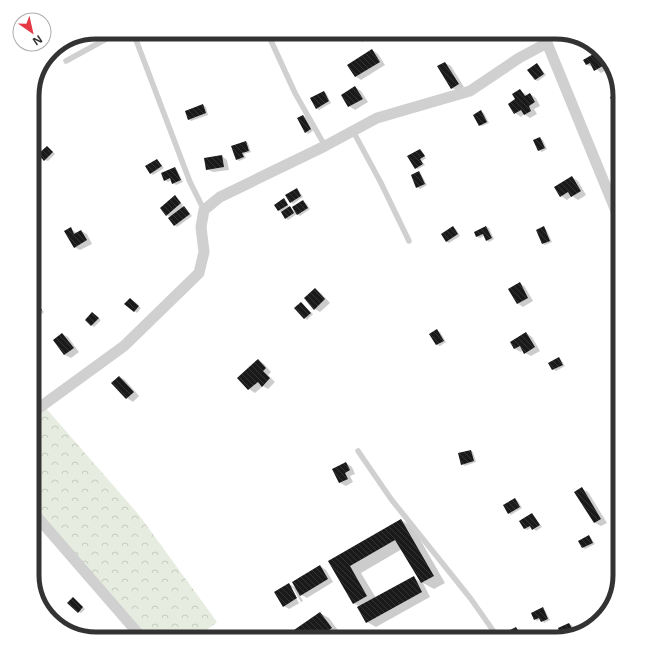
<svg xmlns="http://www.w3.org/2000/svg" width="652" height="671" viewBox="0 0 652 671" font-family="'Open Sans',sans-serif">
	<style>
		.forest { fill: url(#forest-crowns) }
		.shadow { fill: #0003; fill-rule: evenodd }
		.building { fill: url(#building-back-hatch) }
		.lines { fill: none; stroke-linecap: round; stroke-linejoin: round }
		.service { stroke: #d0d0d0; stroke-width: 5.5 }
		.minor { stroke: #d0d0d0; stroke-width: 11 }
		.rim { fill: none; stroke: #333; stroke-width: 5 }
	</style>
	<defs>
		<pattern id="forest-crowns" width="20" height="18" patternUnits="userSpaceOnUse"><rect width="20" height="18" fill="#e6ecdf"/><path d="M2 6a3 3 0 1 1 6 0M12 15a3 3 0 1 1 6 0" fill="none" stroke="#c6cbc0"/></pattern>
		<pattern id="building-back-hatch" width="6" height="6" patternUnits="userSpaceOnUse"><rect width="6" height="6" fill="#1a1a1a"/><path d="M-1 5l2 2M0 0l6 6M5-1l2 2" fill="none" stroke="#333"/></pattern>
	</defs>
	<rect width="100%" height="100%" fill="#fff"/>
	<path class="forest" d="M44,406L139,515L217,622L195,639H145L32,511V417Z"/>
	<g class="shadow">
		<path d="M316,32H326L319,34Z"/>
		<path d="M334,32H363L367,39L362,42L358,39L354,41L349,38L343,41L338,38Z"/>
		<path d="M372,50L378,54L385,65L361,80L355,76Z"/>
		<path d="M595,54L602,57L604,56L605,57L610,68L601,73L594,67L587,65L584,60Z"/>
		<path d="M445,63L451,66L464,87L458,91L452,88Z"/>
		<path d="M537,64L539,66L546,75L538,81L535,80Z"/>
		<path d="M355,87L361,91L368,102L355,110L349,106L342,95Z"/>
		<path d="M520,90L528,96L530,94L536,98L540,106L534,109L537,114L530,118L524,114L521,117L515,113L516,100Z"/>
		<path d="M324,92L326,93L331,103L319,110L316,108Z"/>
		<path d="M619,95L620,96V108L619,109L616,107Z"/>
		<path d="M203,105L206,107L208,115L191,121L189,119Z"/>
		<path d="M481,112L484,113L489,123L482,126L480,125Z"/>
		<path d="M303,116L306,117L313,131L308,134L306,132Z"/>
		<path d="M540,138L543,140L547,149L542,152L539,150Z"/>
		<path d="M246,142L248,143L251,152L244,154L246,158L239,161L237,159Z"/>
		<path d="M49,148L55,154L48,161L45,160Z"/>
		<path d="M420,150L422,151L426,158L422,161L425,165L418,169L416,168Z"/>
		<path d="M222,156L227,160L229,170L213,172L207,169Z"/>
		<path d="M157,160L164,168L153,175L151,173Z"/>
		<path d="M175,168L177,170L183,182L176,185L173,183L172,180L168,182L165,180Z"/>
		<path d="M419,172L421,174L427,185L420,189L417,187Z"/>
		<path d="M572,177L578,181L586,195L578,200L572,196L567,200L561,196Z"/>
		<path d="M297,190L299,191L303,197L293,204L291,202Z"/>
		<path d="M175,197L183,205L182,206L186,209L192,216L177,227L169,218L171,217L166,215Z"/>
		<path d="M284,200L286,201L289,207L295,211L303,201L306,203L310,209L300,216L297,214L288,220L279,210Z"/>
		<path d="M453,227L456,229L460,236L449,243L447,242L442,234Z"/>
		<path d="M486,227L489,228L494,239L489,242L486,240L484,236L480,238L477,237L475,232Z"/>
		<path d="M544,228L546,229L552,242L545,245L542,243Z"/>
		<path d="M71,229L77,233L81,231L87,234L92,244L80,250L74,247Z"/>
		<path d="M520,283L525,287L533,301L523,307L517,303Z"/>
		<path d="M315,289L321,293L330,303L320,312L315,309Z"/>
		<path d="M132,301L141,308L137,313L126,304Z"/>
		<path d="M301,303L313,314L307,320L305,318Z"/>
		<path d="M37,305L44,312L35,320L32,318Z"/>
		<path d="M95,315L101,320L94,327L86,320Z"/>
		<path d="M437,331L440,332L446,342L440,346L437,345L431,335Z"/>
		<path d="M526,333L532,337L540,351L531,356L525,353L523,350L521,352L515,349L511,342Z"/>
		<path d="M62,334L68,337L79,352L71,358L65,355L54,340Z"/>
		<path d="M559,358L561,360L565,366L556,371L553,369Z"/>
		<path d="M258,360L264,364L271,372L268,375L275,382L268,389L263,386L255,393L249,389L238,378Z"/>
		<path d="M119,377L125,380L139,396L133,402L127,398L113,383Z"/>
		<path d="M470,451L473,452L476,462L465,466L462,464Z"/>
		<path d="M346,463L352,467L355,474L350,476L353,482L346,486L340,483Z"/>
		<path d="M582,489L588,492L607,523L601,526L595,523L576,492Z"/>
		<path d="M515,499L518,501L522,508L511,515L509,513Z"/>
		<path d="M532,514L534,516L542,527L536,531L532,527L527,530L525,529L520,522Z"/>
		<path d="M401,520L413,527L445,583L434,589L423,583L430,597L376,627L367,622L360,607L354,603L330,562ZM402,549L421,582L414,578L376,598L361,573Z"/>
		<path d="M589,536L591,538L595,544L585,549L583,548Z"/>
		<path d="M320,566L326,570L333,582L307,598L298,593L303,601L289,609L284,606L289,584L298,589ZM290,588H293L301,602L299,603Z"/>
		<path d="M75,600L85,609L81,613L78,612Z"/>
		<path d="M543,608L545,610L550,620L544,623L541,619L537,621L535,619Z"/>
		<path d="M320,613L329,618L340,633L331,639H283Z"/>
		<path d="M569,624L572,625L575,632L563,636L562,635Z"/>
		<path d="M516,628L518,629L522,636L516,639H509Z"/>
	</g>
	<g class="building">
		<path d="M333,32H360L362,36L356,40L353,35L348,39L345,34L337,39Z"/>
		<path d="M372,49L380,62L355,77L347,65Z"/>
		<path d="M595,53L599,58L604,55L608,63L594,71L590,63L586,65L583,60Z"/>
		<path d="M445,62L459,84L451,89L437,66Z"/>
		<path d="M537,63L544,74L535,80L527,70Z"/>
		<path d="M355,86L363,99L348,107L341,95Z"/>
		<path d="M520,89L525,96L530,93L535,102L529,106L531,111L524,115L521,110L514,114L508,104L515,99L512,94Z"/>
		<path d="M324,91L329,101L316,109L310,98Z"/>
		<path d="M619,93L620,106L615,108L610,97Z"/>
		<path d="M203,104L206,113L188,120L185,111Z"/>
		<path d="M481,110L487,122L479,126L473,115Z"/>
		<path d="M303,115L311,129L305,133L297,118Z"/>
		<path d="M540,137L545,148L538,151L533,140Z"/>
		<path d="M246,141L249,151L242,153L244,157L236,160L231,146Z"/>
		<path d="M47,146L53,152L44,161L38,154Z"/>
		<path d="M420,149L425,156L420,159L423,164L415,169L407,156Z"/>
		<path d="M222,155L224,167L206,170L204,158Z"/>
		<path d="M157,159L162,166L150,174L145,166Z"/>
		<path d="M175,167L181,180L172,184L170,178L164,181L161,173Z"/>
		<path d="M419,171L425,184L416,188L411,175Z"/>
		<path d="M572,176L581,191L571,197L568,192L560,197L554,187Z"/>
		<path d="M297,188L301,196L290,203L285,195Z"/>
		<path d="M175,195L181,203L166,216L160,208Z"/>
		<path d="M284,198L288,205L278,211L274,205Z"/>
		<path d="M303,200L308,208L297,215L292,207Z"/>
		<path d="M184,206L190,214L174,226L168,218Z"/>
		<path d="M290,206L294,213L285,219L281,212Z"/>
		<path d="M453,226L458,234L446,242L441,234Z"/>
		<path d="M486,226L492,238L486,241L483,234L476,237L474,232Z"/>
		<path d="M544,226L550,241L542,244L536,230Z"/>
		<path d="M71,227L74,234L81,230L87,240L74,248L64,231Z"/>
		<path d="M520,282L528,298L517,304L508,289Z"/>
		<path d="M315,288L325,299L314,310L304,298Z"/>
		<path d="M130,298L139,306L134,312L124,304Z"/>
		<path d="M301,302L311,313L304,319L294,308Z"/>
		<path d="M37,304L42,310L32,319V308Z"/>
		<path d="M92,312L99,318L91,326L85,320Z"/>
		<path d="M437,329L444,341L436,345L429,334Z"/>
		<path d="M526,332L535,347L524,354L520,346L514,349L510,342Z"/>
		<path d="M62,333L74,348L64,355L53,340Z"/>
		<path d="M559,357L563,365L552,370L548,363Z"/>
		<path d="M258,359L266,368L263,371L270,378L262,387L258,382L248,390L237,378Z"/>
		<path d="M119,376L134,392L126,399L111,383Z"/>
		<path d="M471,450L474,461L461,465L458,453Z"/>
		<path d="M346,462L350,470L345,473L348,479L339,483L332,469Z"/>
		<path d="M582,487L601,519L594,523L574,492Z"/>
		<path d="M515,498L520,507L508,514L503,505Z"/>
		<path d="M532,513L540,525L532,530L530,526L524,529L519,521Z"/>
		<path d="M401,519L434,576L421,583L395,540L350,566L367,596L353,604L328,561Z"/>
		<path d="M589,535L593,543L582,548L578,541Z"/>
		<path d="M320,565L328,579L300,596L292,582Z"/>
		<path d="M414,576L422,592L366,623L357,607Z"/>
		<path d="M289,583L297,598L283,607L274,592Z"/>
		<path d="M73,597L83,607L78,613L67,603Z"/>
		<path d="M543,607L548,619L541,622L539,618L534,620L531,613Z"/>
		<path d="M320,612L332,628L316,639H281Z"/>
		<path d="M569,623L574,632L561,636L558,628Z"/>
		<path d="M516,627L520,634L512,639H508L504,633Z"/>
	</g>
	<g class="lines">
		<g class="service">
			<path d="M133,32L190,182L204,210"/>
			<path d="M267,32L295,93L325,146"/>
			<path d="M66,61L119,32"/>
			<path d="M353,131L381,183L409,241"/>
			<path d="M32,398L41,406"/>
			<path d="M358,451L391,499L471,599L499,639"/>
		</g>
		<g class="minor">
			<path d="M544,32L547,43L620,221"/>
			<path d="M32,413L124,346L199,273L204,252L201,227L204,210L220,197L325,146L377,118L470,91L519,58L547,43"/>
			<path d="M32,511L143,639"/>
		</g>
	</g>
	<path d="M0 0H652V671H0ZM96 39H556A57 57 0 0 1 613 96V575A57 57 0 0 1 556 632H96A57 57 0 0 1 39 575V96A57 57 0 0 1 96 39Z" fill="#fff" fill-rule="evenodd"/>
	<path class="rim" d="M96 39H556A57 57 0 0 1 613 96V575A57 57 0 0 1 556 632H96A57 57 0 0 1 39 575V96A57 57 0 0 1 96 39Z"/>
	<g transform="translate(32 32) rotate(146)"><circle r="19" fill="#ffffff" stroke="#adadad"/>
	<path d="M0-3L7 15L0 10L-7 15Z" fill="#e63946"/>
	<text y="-6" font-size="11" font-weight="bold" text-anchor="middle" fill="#333333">N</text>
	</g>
</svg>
